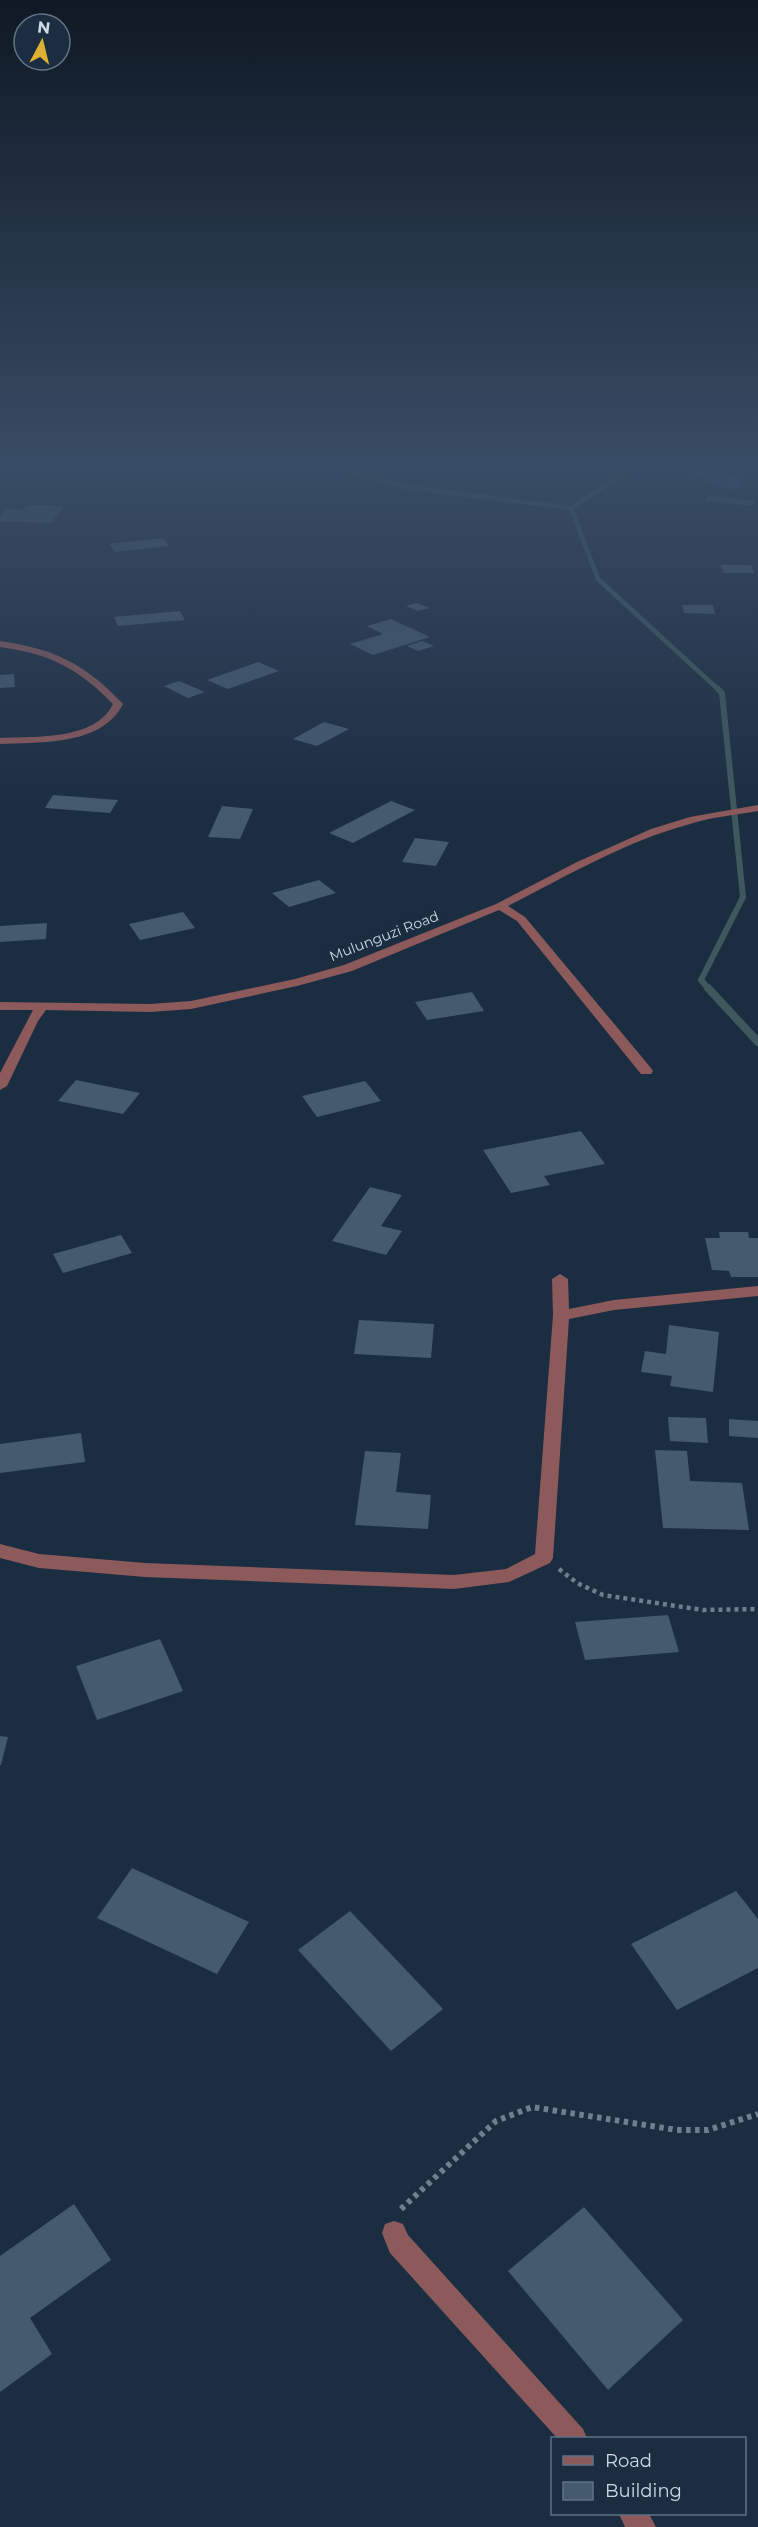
<svg xmlns="http://www.w3.org/2000/svg" width="758" height="2527" viewBox="0 0 758 2527" font-family="Montserrat,sans-serif">
	<style>
		.lines { fill: none; stroke-linecap: round; stroke-linejoin: round }
		.stream-far2 { stroke: #3f585e; stroke-width: 4.5 }
		.stream-far1 { stroke: #3f585e; stroke-width: 6 }
		.stream { stroke: #3f585e; stroke-width: 8 }
		.building { fill: #45596f }
		.path-far1 { stroke: #6f7f8f; stroke-width: 4.5; stroke-dasharray: 4 4; stroke-linecap: butt }
		.path { stroke: #6f7f8f; stroke-width: 6; stroke-dasharray: 4.5 4.5; stroke-linecap: butt }
		.minor { fill: #8d5a5c; fill-rule: evenodd }
		.labels { text-anchor: middle; dominant-baseline: central; stroke-width: 6; stroke-linejoin: round; paint-order: stroke }
		.far-street-label { font-size: 14px; fill: #cdd9e6; stroke: #1b2d41 }
	</style>
	<rect width="100%" height="100%" fill="#1b2d41"/>
	<g class="lines">
		<g class="stream-far2">
			<path d="M310,460L406,487L571,508"/>
			<path d="M644,460L571,508L598,579L720,691"/>
		</g>
		<path class="stream-far1" d="M709,989L701,980L743,897L722,693L718,689"/>
		<path class="stream" d="M708,988L758,1042"/>
	</g>
	<g class="building">
		<path d="M694,471L729,473L727,475L741,476L738,481L742,482L737,489L710,486L713,482L705,481L707,478L690,476Z"/>
		<path d="M708,496L755,501L753,506L705,501Z"/>
		<path d="M27,505L64,506L51,523L0,521V517L7,509L23,510Z"/>
		<path d="M163,538L169,546L115,552L109,544Z"/>
		<path d="M720,565H751L754,573H724Z"/>
		<path d="M416,603L430,608L418,611L406,606Z"/>
		<path d="M682,605H713L715,614L684,613Z"/>
		<path d="M180,611L185,620L118,626L114,617Z"/>
		<path d="M391,619L430,637L373,655L350,644L383,634L367,626Z"/>
		<path d="M422,641L434,646L418,651L407,646Z"/>
		<path d="M258,662L279,671L228,689L207,680Z"/>
		<path d="M14,674L15,687L0,688V675Z"/>
		<path d="M179,681L205,692L188,698L164,686Z"/>
		<path d="M324,722L349,729L317,746L293,739Z"/>
		<path d="M53,795L118,800L110,813L45,808Z"/>
		<path d="M391,801L415,810L353,843L329,833Z"/>
		<path d="M222,806L253,809L240,839L208,837Z"/>
		<path d="M415,838L449,842L436,866L402,862Z"/>
		<path d="M319,880L336,893L289,907L272,893Z"/>
		<path d="M183,912L195,928L140,940L129,924Z"/>
		<path d="M47,923L46,939L0,942V926Z"/>
		<path d="M472,992L484,1011L427,1020L415,1002Z"/>
		<path d="M76,1080L140,1093L123,1114L58,1101Z"/>
		<path d="M365,1081L381,1101L317,1117L302,1096Z"/>
		<path d="M581,1131L605,1164L544,1176L550,1185L511,1193L483,1150Z"/>
		<path d="M370,1187L402,1195L381,1226L402,1231L386,1255L332,1241Z"/>
		<path d="M719,1232H748L749,1238H758V1277H731L729,1271L712,1270L705,1238H720Z"/>
		<path d="M121,1235L132,1253L63,1273L53,1254Z"/>
		<path d="M359,1320L434,1324L431,1358L354,1354Z"/>
		<path d="M669,1325L719,1332L713,1392L670,1386L672,1376L641,1372L645,1351L666,1354Z"/>
		<path d="M668,1417L706,1418L708,1443L670,1441Z"/>
		<path d="M729,1419L758,1421V1438L729,1436Z"/>
		<path d="M81,1433L85,1462L0,1473V1444Z"/>
		<path d="M655,1450L687,1451L690,1481L742,1483L749,1530L663,1528Z"/>
		<path d="M365,1451L401,1453L396,1492L431,1495L428,1529L355,1525Z"/>
		<path d="M668,1615L679,1652L585,1660L575,1622Z"/>
		<path d="M160,1639L183,1691L97,1720L76,1666Z"/>
		<path d="M0,1736L8,1737L1,1765H0Z"/>
		<path d="M132,1868L249,1922L217,1974L97,1918Z"/>
		<path d="M736,1891L758,1919V1968L677,2010L631,1944Z"/>
		<path d="M350,1911L443,2009L391,2051L298,1950Z"/>
		<path d="M74,2204L111,2260L30,2318L52,2354L0,2392V2256Z"/>
		<path d="M584,2207L683,2320L608,2390L508,2271Z"/>
	</g>
	<g class="lines">
		<path class="path-far1" d="M559,1569L577,1583L603,1595L703,1610L758,1609"/>
		<path class="path" d="M401,2209L496,2121L532,2107L677,2130H708L758,2114"/>
		<g class="minor">
			<path d="M16,460H26L0,472V467Z"/>
			<path d="M0,641C54,649 84,663 121,702L123,704C102,746 40,742 0,744V738C35,736 95,741 113,704C78,668 50,654 0,647Z"/>
			<path d="M758,805V811C735,815 712,817 690,824C626,841 567,876 508,906L525,917L651,1068L653,1071L651,1074H641L517,921L499,910L352,971L297,986L191,1009L150,1012L46,1010L38,1021L7,1086L0,1090V1073L33,1010H0V1002L150,1004L191,1001L295,979L344,965L496,904L577,862L651,829L690,817Z"/>
			<path d="M560,1274L568,1279L569,1309L614,1300L758,1286V1296L614,1310L569,1319L553,1558L550,1563L509,1582L454,1589L145,1577L39,1568L0,1558V1544L39,1554L145,1563L454,1575L506,1569L535,1554L553,1315L552,1279Z"/>
			<path d="M394,2221L403,2224L408,2235L583,2429L587,2438H557L390,2253L382,2233L385,2224Z"/>
			<path d="M619,2514H649L656,2527H625Z"/>
		</g>
	</g>
	<linearGradient id="sky" x2="0" y2="1"><stop stop-color="#0f1924"/><stop offset="0.57" stop-color="#394c65"/><stop offset="1" stop-color="#394c65" stop-opacity="0"/></linearGradient>
	<rect width="758" height="814" fill="url(#sky)"/>
	<g class="labels">
		<g class="far-street-label">
			<text transform="translate(384 936) rotate(-21)">Mulunguzi Road</text>
		</g>
	</g>
	<rect x="551" y="2437" width="195" height="78" fill="#1b2d41" stroke="#627283" stroke-width="1.5"/>
	<rect x="563" y="2456" width="30" height="9" fill="#8d5a5c" stroke="#627283" stroke-width="1.5"/>
	<text x="605" y="2467" font-size="18" fill="#cdd9e6">Road</text>
	<rect x="563" y="2482" width="30" height="18" fill="#45596f" stroke="#627283" stroke-width="1.5"/>
	<text x="605" y="2497" font-size="18" fill="#cdd9e6">Building</text>
	<g transform="translate(42 42) rotate(7)"><circle r="28" fill="#1b2d41" stroke="#627283" stroke-width="1.5"/>
	<path d="M0-4.5L10 22L0 15L-10 22Z" fill="#deb133"/>
	<text y="-9" font-size="16" font-weight="bold" text-anchor="middle" fill="#cdd9e6">N</text>
	</g>
</svg>
